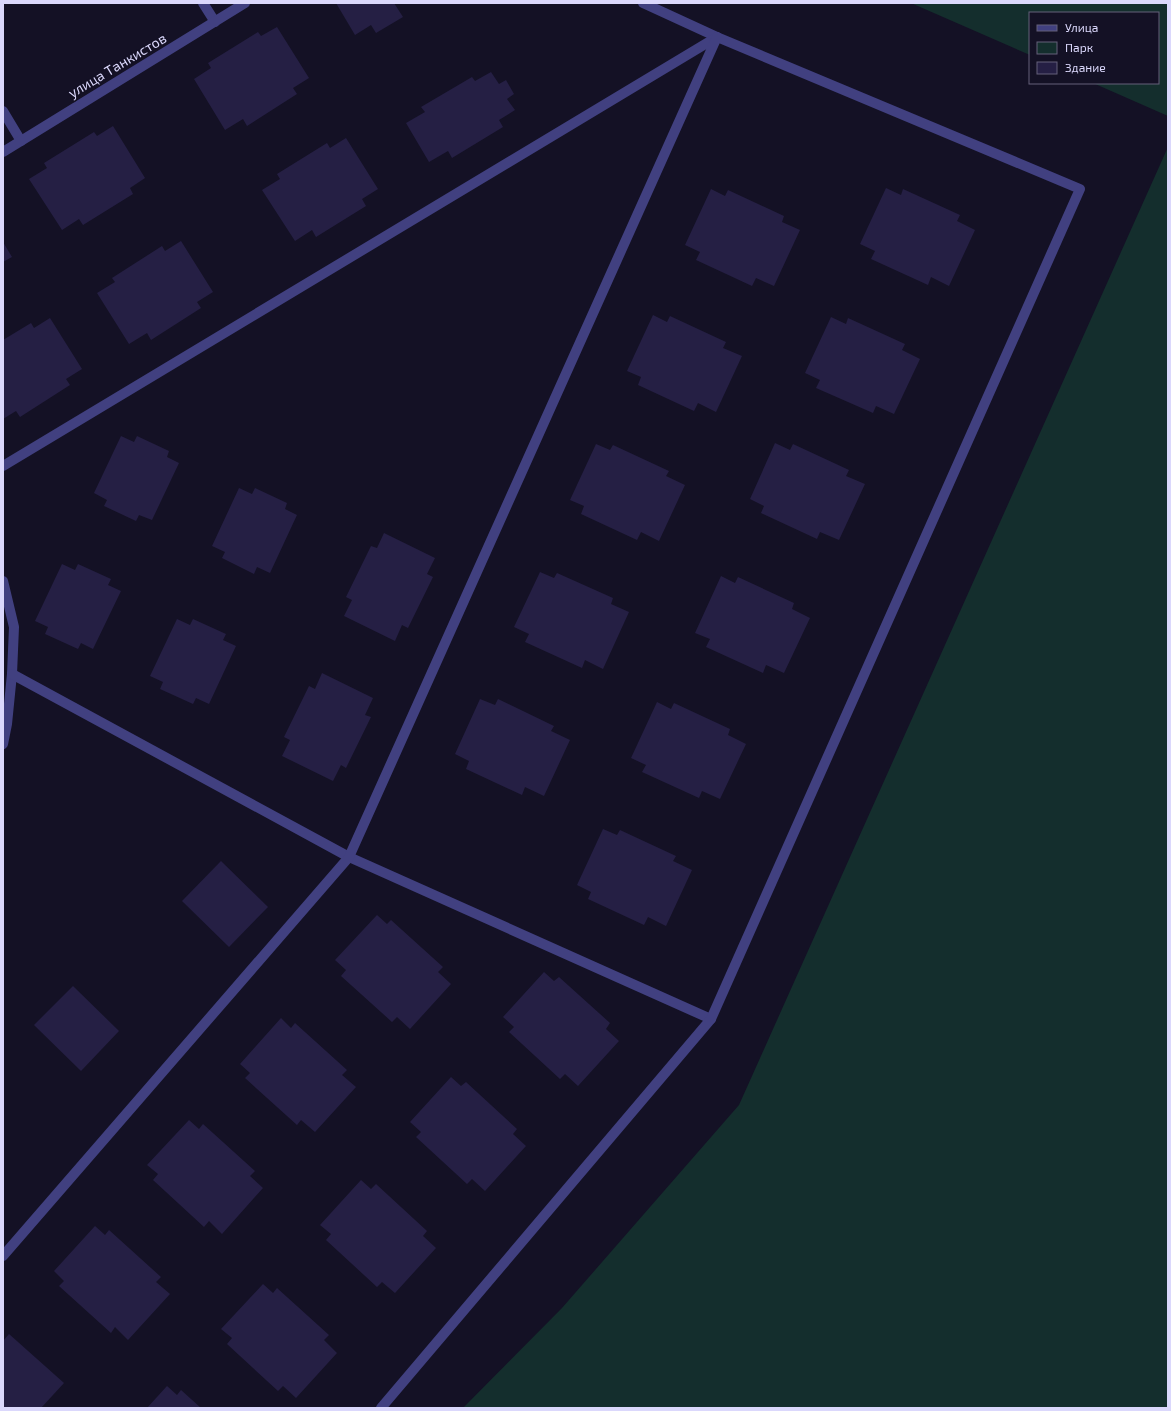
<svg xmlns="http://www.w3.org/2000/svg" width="1171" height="1411" viewBox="0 0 1171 1411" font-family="'Exo 2',sans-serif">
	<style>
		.green { fill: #142e2d }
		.building { fill: #251f44 }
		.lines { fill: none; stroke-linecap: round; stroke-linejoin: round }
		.minor { stroke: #414080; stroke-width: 10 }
		.labels { text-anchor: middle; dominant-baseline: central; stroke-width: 3; stroke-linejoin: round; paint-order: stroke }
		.street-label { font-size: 14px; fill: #dbd8fc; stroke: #141125 }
	</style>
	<rect width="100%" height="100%" fill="#141125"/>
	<g class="green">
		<path d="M911,3H1168V116L1093,83H1158V13H1030V55Z"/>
		<path d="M1168,147V1408H463L562,1308L739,1105Z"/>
	</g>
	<g class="building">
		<path d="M336,3H394L403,17L376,33L371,25L355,35Z"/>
		<path d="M277,27L309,78L293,88L297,94L247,126L243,119L225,130L194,79L211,68L208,63L258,32L261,36Z"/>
		<path d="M491,72L499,84L506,80L514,94L507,99L515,110L499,120L503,127L452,158L448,151L429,162L406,123L425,112L421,107L472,77L475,81Z"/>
		<path d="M113,126L145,178L130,188L133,194L83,225L79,219L62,230L29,179L47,168L44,163L94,132L97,136Z"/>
		<path d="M346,138L378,189L362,199L366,206L316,237L312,230L295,241L262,190L280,179L277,174L327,143L330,148Z"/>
		<path d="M886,188L901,195L903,189L960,215L957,221L975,230L949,286L931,277L928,285L871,259L875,251L860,244Z"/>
		<path d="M711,189L725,196L728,190L784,216L782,222L800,230L774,286L756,278L752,286L696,260L700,252L685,245Z"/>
		<path d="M181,241L213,292L197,302L201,308L151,340L147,333L129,344L97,293L115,282L112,278L162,246L165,251Z"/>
		<path d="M3,242L12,257L3,262Z"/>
		<path d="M653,315L667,322L670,316L726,342L723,348L742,356L716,412L698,403L694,411L638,385L641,377L627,371Z"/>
		<path d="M831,317L846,324L848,318L905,344L902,350L920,359L894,414L876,406L873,413L816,388L820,380L805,373Z"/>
		<path d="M50,318L82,369L66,379L70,385L20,417L16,411L3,419V340L31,323L34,328Z"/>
		<path d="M121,436L134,442L137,436L169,451L167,457L179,463L152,520L139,515L136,521L104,506L107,500L94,493Z"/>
		<path d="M775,443L790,450L793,444L849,470L846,476L865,484L839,540L820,532L817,539L761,513L764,506L750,499Z"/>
		<path d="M596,444L610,450L613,445L669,471L666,476L685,485L659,541L641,532L637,540L581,514L584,506L570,500Z"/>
		<path d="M239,488L252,494L255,488L287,503L285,509L297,515L270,573L257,567L254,574L222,558L225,552L212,546Z"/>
		<path d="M384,533L435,558L427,574L433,577L408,628L402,625L395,641L344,616L352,600L346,597L371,546L377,548Z"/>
		<path d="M62,564L75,570L78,564L111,579L108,585L121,591L93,649L81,643L78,649L45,634L48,627L35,621Z"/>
		<path d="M540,572L554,578L557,573L613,598L611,604L629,612L603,669L585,660L582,668L525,642L529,634L514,627Z"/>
		<path d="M721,576L735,583L738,577L794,603L792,609L810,618L784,673L766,665L763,673L706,647L710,639L695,633Z"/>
		<path d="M177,619L190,625L193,619L226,634L223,640L236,646L209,704L196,698L193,704L160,689L163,682L150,676Z"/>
		<path d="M322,673L373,698L365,715L371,717L346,768L341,765L333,781L282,756L290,740L284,737L309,686L315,689Z"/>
		<path d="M480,699L495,705L498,699L554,726L551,731L570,740L544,796L525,787L522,795L466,769L469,761L455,754Z"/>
		<path d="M657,702L671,709L674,703L730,729L728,735L746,744L720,799L702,791L699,798L642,772L646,765L631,758Z"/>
		<path d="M603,829L617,835L620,830L676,856L673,861L692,870L666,926L648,917L644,925L588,899L591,892L577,885Z"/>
		<path d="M221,861L268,907L229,947L182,901Z"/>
		<path d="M377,915L387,924L391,920L443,967L438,972L451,984L410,1029L397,1017L392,1022L341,976L346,970L335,960Z"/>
		<path d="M544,972L554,981L559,977L610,1023L606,1029L619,1041L578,1086L565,1074L560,1079L509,1032L514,1027L503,1017Z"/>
		<path d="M73,986L119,1031L81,1071L34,1025Z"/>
		<path d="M281,1018L291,1028L295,1023L347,1070L342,1075L356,1087L315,1132L301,1120L297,1125L245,1078L250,1073L240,1064Z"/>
		<path d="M451,1077L461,1086L466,1082L517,1129L513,1134L526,1146L485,1191L472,1179L467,1184L416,1137L421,1132L410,1122Z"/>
		<path d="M189,1120L199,1129L203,1124L255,1171L250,1176L263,1188L222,1234L209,1221L204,1227L153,1180L158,1174L147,1165Z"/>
		<path d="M361,1180L371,1189L376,1184L427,1231L423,1236L436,1248L395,1293L382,1282L377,1287L326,1240L331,1234L320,1225Z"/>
		<path d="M95,1226L105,1235L109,1230L161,1277L156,1282L170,1294L128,1340L115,1327L111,1333L59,1286L64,1281L54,1271Z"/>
		<path d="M263,1284L273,1293L277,1288L329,1335L324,1340L337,1353L296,1398L283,1386L278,1391L227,1344L232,1338L221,1329Z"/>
		<path d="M9,1334L64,1383L41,1408H3V1341Z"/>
		<path d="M167,1386L177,1395L181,1390L201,1408H147Z"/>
	</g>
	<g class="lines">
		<g class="minor">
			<path d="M203,3L215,22"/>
			<path d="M643,3L717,37"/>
			<path d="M3,111L21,141"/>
			<path d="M3,152L245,3"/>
			<path d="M3,466L717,37"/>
			<path d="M3,581L14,627L12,674L7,724L3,744"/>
			<path d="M12,674L349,857L711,1019"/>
			<path d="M3,1256L349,857L717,37L1080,189L711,1019L381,1408"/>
		</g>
	</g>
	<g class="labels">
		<g class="street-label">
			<text transform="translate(117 65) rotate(-31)">улица Танкистов</text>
		</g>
	</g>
	<rect width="1171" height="1411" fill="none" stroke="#dbd8fc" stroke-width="8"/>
	<rect x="1029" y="12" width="130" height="72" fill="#141125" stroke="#64617b"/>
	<rect x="1037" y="25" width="20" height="6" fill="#414080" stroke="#64617b"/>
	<text x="1065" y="32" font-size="12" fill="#dbd8fc">Улица</text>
	<rect x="1037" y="42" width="20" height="12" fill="#142e2d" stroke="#64617b"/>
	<text x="1065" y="52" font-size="12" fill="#dbd8fc">Парк</text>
	<rect x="1037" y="62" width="20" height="12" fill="#251f44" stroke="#64617b"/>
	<text x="1065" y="72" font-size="12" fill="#dbd8fc">Здание</text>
</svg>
